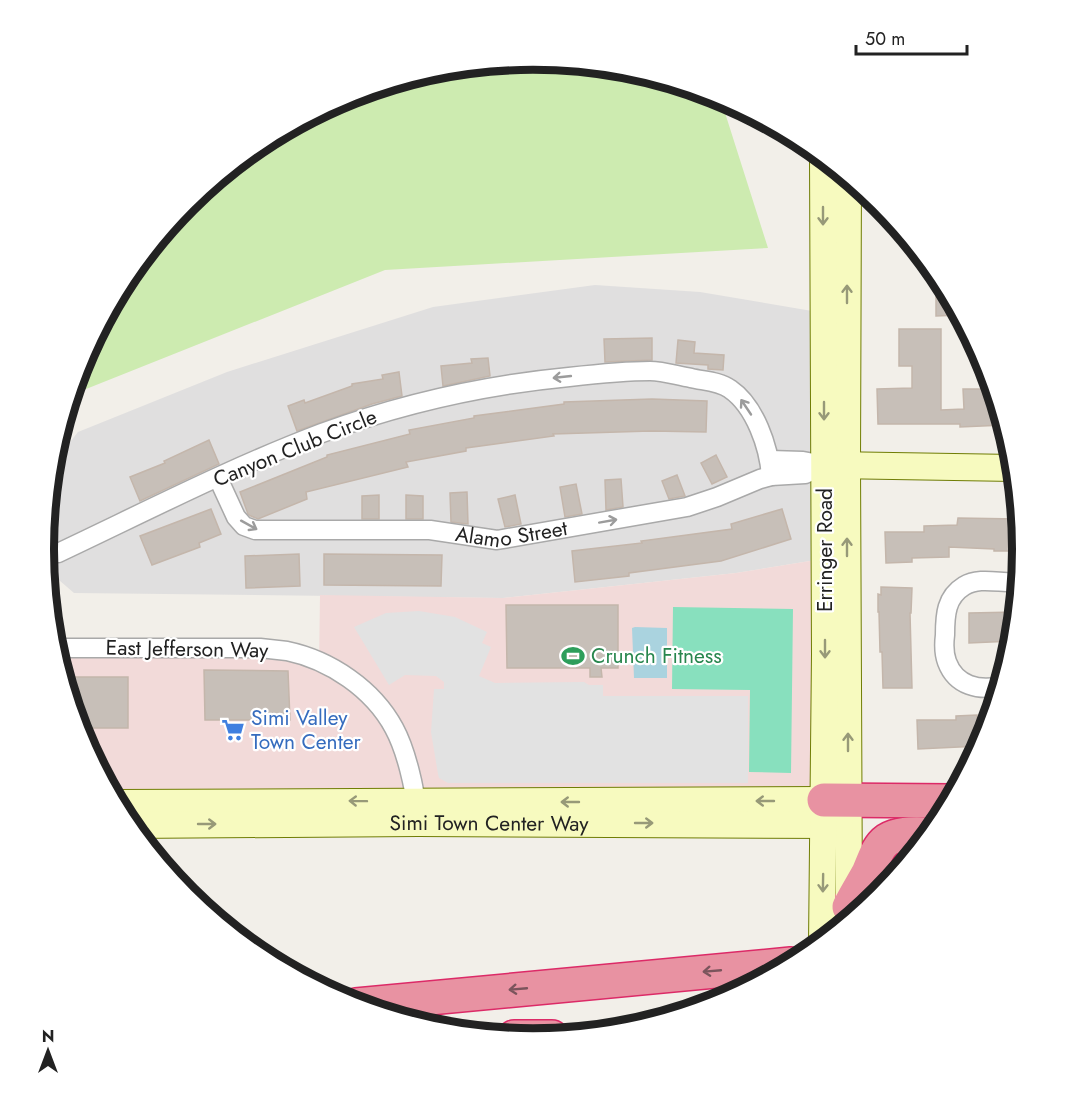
<svg xmlns="http://www.w3.org/2000/svg" width="1066" height="1099" viewBox="0 0 1066 1099" font-family="Jost,sans-serif">
	<style>
		.residential { fill: #e0dfdf }
		.commercial { fill: #f2dad9 }
		.grass { fill: #cdebb0 }
		.pitch { fill: #88e0be }
		.parking { fill: #e2e2e2 }
		.water { fill: #aad3df }
		.building { fill: #c7bfb8; stroke: #c4b6ab; stroke-width: 1.5 }
		.lines { fill: none; stroke-linecap: round; stroke-linejoin: round }
		.street-casing { stroke: #a9a9a9; stroke-width: 21 }
		.secondary-casing { stroke: #707d05; stroke-width: 28 }
		.highway-casing { stroke: #dc2a67; stroke-width: 36 }
		.street { stroke: #fff; stroke-width: 18 }
		.secondary { stroke: #f7fabf; stroke-width: 26 }
		.highway { stroke: #e892a2; stroke-width: 33 }
		.oneway { stroke: #979978 }
		.oneway2 { stroke: #9c9c9c }
		.oneway3 { stroke: #7b545c }
		.labels { text-anchor: middle; dominant-baseline: central; stroke-width: 4.5; stroke-linejoin: round; paint-order: stroke }
		.street-label { font-size: 21px; fill: #222; stroke: #fff }
		.leisure-label { font-size: 21px; fill: #27864d; stroke: #fff; text-anchor: start }
		.shop-label { font-size: 21px; fill: #366cbe; stroke: #fff; text-anchor: start }
		.rim { fill: none; stroke: #222; stroke-width: 8 }
	</style>
	<rect width="100%" height="100%" fill="#f2efe9"/>
	<path class="residential" d="M595,285L700,292L818,312L816,560L736,573L503,598L74,593L45,568L44,549L52,465L78,432L227,372L433,307Z"/>
	<path class="commercial" d="M816,560L819,818L122,813L81,737L55,650L255,652L319,667L320,595L503,598L736,573Z"/>
	<path class="grass" d="M533,60L629,69L720,97L768,248L385,270L71,395L81,362L126,277L187,203L261,142L346,97L438,69Z"/>
	<path class="pitch" d="M673,607L793,609L791,773L749,772L750,690L672,689Z"/>
	<path class="parking" d="M419,611L455,617L487,632L482,643L491,647L479,676L495,683L584,682L589,685H603V696H748V783H448L439,778L438,774L431,732L434,689H444V682L436,676L405,675L389,685L354,627L386,613Z"/>
	<path class="water" d="M635,627L667,628V678H634L632,628Z"/>
	<g class="building">
		<path d="M936,273L940,278L960,315L936,316Z"/>
		<path d="M899,329H941V410L964,409L963,389H993L1004,425L960,427V424H878L877,389L912,388V366H899Z"/>
		<path d="M652,338V360L605,362L604,339Z"/>
		<path d="M678,340L695,342L694,353L724,355L723,370L708,369V365L676,363Z"/>
		<path d="M488,358L490,376L443,386L441,366L472,363L471,359Z"/>
		<path d="M399,372L402,396L372,404L297,431L288,406L304,400L305,403L352,386V384L383,379L382,375Z"/>
		<path d="M652,399L707,401L706,432L651,431L553,434L554,436L466,448V451L406,462L408,467L306,492L307,499L258,519L251,516L248,514L240,492L327,457V455L410,434L409,430L474,418V416L564,404V402Z"/>
		<path d="M209,440L219,464L140,501L130,477L165,463L164,461Z"/>
		<path d="M716,455L727,477L712,484L701,463Z"/>
		<path d="M677,475L685,496L669,499L662,481Z"/>
		<path d="M621,479L623,507L606,510L605,480Z"/>
		<path d="M576,484L582,514L565,517L560,487Z"/>
		<path d="M467,492L468,524L451,522L450,493Z"/>
		<path d="M379,495V519H362V496Z"/>
		<path d="M406,495L423,496V519H406Z"/>
		<path d="M515,495L521,524L505,527L498,499Z"/>
		<path d="M211,509L221,534L199,543L200,547L152,565L140,536Z"/>
		<path d="M782,509L791,539L721,561L629,573V576L575,582L572,551L642,543L641,541L732,529L731,524Z"/>
		<path d="M958,518L1019,519L1020,542H1012V551H994V549L949,547V557L912,558V562L886,563L885,532H924V526L957,525Z"/>
		<path d="M299,554L300,586L246,588L245,556Z"/>
		<path d="M324,554L442,555L441,586L324,585Z"/>
		<path d="M881,587L912,588L911,613H910L912,688H883L882,652H880L879,612H878V594L881,595Z"/>
		<path d="M506,605H618V668H601L602,677H590V668H507Z"/>
		<path d="M1016,612L1013,641L969,643V613Z"/>
		<path d="M204,670L288,671L290,720H205Z"/>
		<path d="M63,677H128V728H78Z"/>
		<path d="M977,715V723H989L985,737L980,746L918,749L917,720H956V716Z"/>
	</g>
	<g class="lines">
		<g class="street-casing">
			<g id="street">
				<path d="M770,460L803,461L824,465"/>
				<path id="s1" d="M218,478L236,517L244,526L255,530H430L497,540L687,507L717,497L760,479L771,476L805,474L824,465"/>
				<path d="M58,553C145,512 232,467 322,433C401,404 485,385 569,377C596,374 623,371 650,371C664,371 678,376 691,378C703,381 719,381 730,389C755,406 769,447 771,476"/>
				<path d="M54,648H260C269,649 278,650 287,651C330,660 373,689 394,728C406,750 415,788 417,813"/>
				<path d="M1001,686C979,691 956,686 947,662C944,654 944,643 945,635C945,615 946,597 964,586C980,576 1002,584 1019,582"/>
			</g>
		</g>
		<g class="secondary-casing">
			<g id="secondary">
				<path d="M848,178L847,465L849,908"/>
				<path d="M832,465L1015,468"/>
				<path d="M116,803L824,800"/>
				<path id="s2" d="M129,825L418,823L840,825"/>
				<path d="M822,943L825,654L823,157"/>
			</g>
		</g>
		<g class="highway-casing">
			<g id="highway">
				<path d="M824,800L951,801"/>
				<path d="M849,907C855,895 862,884 868,873C873,862 877,847 887,840C899,832 917,834 930,834"/>
				<path d="M356,1005L791,964"/>
				<path d="M514,1037H552"/>
			</g>
		</g>
		<use href="#street" class="street"/>
		<use href="#secondary" class="secondary"/>
		<use href="#highway" class="highway"/>
	</g>
	<defs><path id="oneway-shaft" d="M-6 0H5M1.5-3L5.5 0L1.5 3" fill="none" stroke-width="1.6" stroke-linecap="round" stroke-linejoin="round" transform="scale(1.5)"/></defs>
	<g class="oneway">
		<use href="#oneway-shaft" transform="translate(823 216) rotate(90)"/>
		<use href="#oneway-shaft" transform="translate(847 294) rotate(-90)"/>
		<use href="#oneway-shaft" transform="translate(824 411) rotate(90)"/>
		<use href="#oneway-shaft" transform="translate(847 547) rotate(-90)"/>
		<use href="#oneway-shaft" transform="translate(825 649) rotate(90)"/>
		<use href="#oneway-shaft" transform="translate(848 742) rotate(-90)"/>
		<use href="#oneway-shaft" transform="translate(358 801) rotate(-179)"/>
		<use href="#oneway-shaft" transform="translate(765 801) rotate(180)"/>
		<use href="#oneway-shaft" transform="translate(570 802) rotate(180)"/>
		<use href="#oneway-shaft" transform="translate(644 823)"/>
		<use href="#oneway-shaft" transform="translate(207 824)"/>
		<use href="#oneway-shaft" transform="translate(823 883) rotate(91)"/>
	</g>
	<g class="oneway2">
		<use href="#oneway-shaft" transform="translate(562 377) rotate(174)"/>
		<use href="#oneway-shaft" transform="translate(746 407) rotate(-124)"/>
		<use href="#oneway-shaft" transform="translate(608 521) rotate(-10)"/>
		<use href="#oneway-shaft" transform="translate(249 525) rotate(29)"/>
	</g>
	<g class="oneway3">
		<use href="#oneway-shaft" transform="translate(712 971) rotate(175)"/>
		<use href="#oneway-shaft" transform="translate(518 989) rotate(175)"/>
	</g>
	<defs>
		<g id="stadium-bare" transform="scale(1.8)"><path d="M0-5a6.5 5 0 1 0 0 10a6.5 5 0 1 0 0-10ZM-3.5-1.8h7v3.6h-7Z" fill="#2e9e5b" stroke="#fff" stroke-width="2.5" paint-order="stroke"/></g>
		<g id="supermarket-bare" transform="scale(1.8)"><path d="M-6-5.5h2.5l.6 2H6L4.5 2H-2.5L-4.4-4H-6ZM-1.5 3.2a1.3 1.3 0 1 0 .1 0ZM3 3.2a1.3 1.3 0 1 0 .1 0Z" fill="#3f7fe0" stroke="#fff" stroke-width="2.5" paint-order="stroke"/></g>
	</defs>
	<g fill-rule="evenodd">
		<use href="#stadium-bare" x="573" y="656"/>
		<use href="#supermarket-bare" x="233" y="730"/>
	</g>
	<g class="labels">
		<g class="street-label">
			<text transform="translate(295 448) rotate(-22)">Canyon Club Circle</text>
			<text stroke="none"><textPath href="#s1" startOffset="324">Alamo Street</textPath></text>
			<text transform="translate(825 550) rotate(-90)">Erringer Road</text>
			<text transform="translate(187 649) rotate(1)">East Jefferson Way</text>
			<text stroke="none"><textPath href="#s2" startOffset="360">Simi Town Center Way</textPath></text>
		</g>
		<g class="leisure-label">
			<text x="591" y="656">Crunch Fitness</text>
		</g>
		<g class="shop-label">
			<text x="251" y="718">Simi Valley<tspan x="251" dy="24">Town Center</tspan></text>
		</g>
	</g>
	<path d="M0 0H1066V1099H0ZM54 549a479 479 0 1 1 958 0a479 479 0 1 1-958 0Z" fill="#fff" fill-rule="evenodd"/>
	<path class="rim" d="M54 549a479 479 0 1 1 958 0a479 479 0 1 1-958 0Z"/>
	<g transform="translate(48 1051)" stroke="#ffffff" stroke-width="4.5" paint-order="stroke">
	<path d="M0-4.5L10 22L0 15L-10 22Z" fill="#222222"/>
	<text y="-9" font-size="16" font-weight="bold" text-anchor="middle" fill="#222222">N</text>
	</g>
	<path d="M856 45v9h111v-9" fill="none" stroke="#222222" stroke-width="3"/>
	<text x="865" y="45" font-size="18" fill="#222222" stroke="#ffffff" stroke-width="4.5" paint-order="stroke">50 m</text>
</svg>
